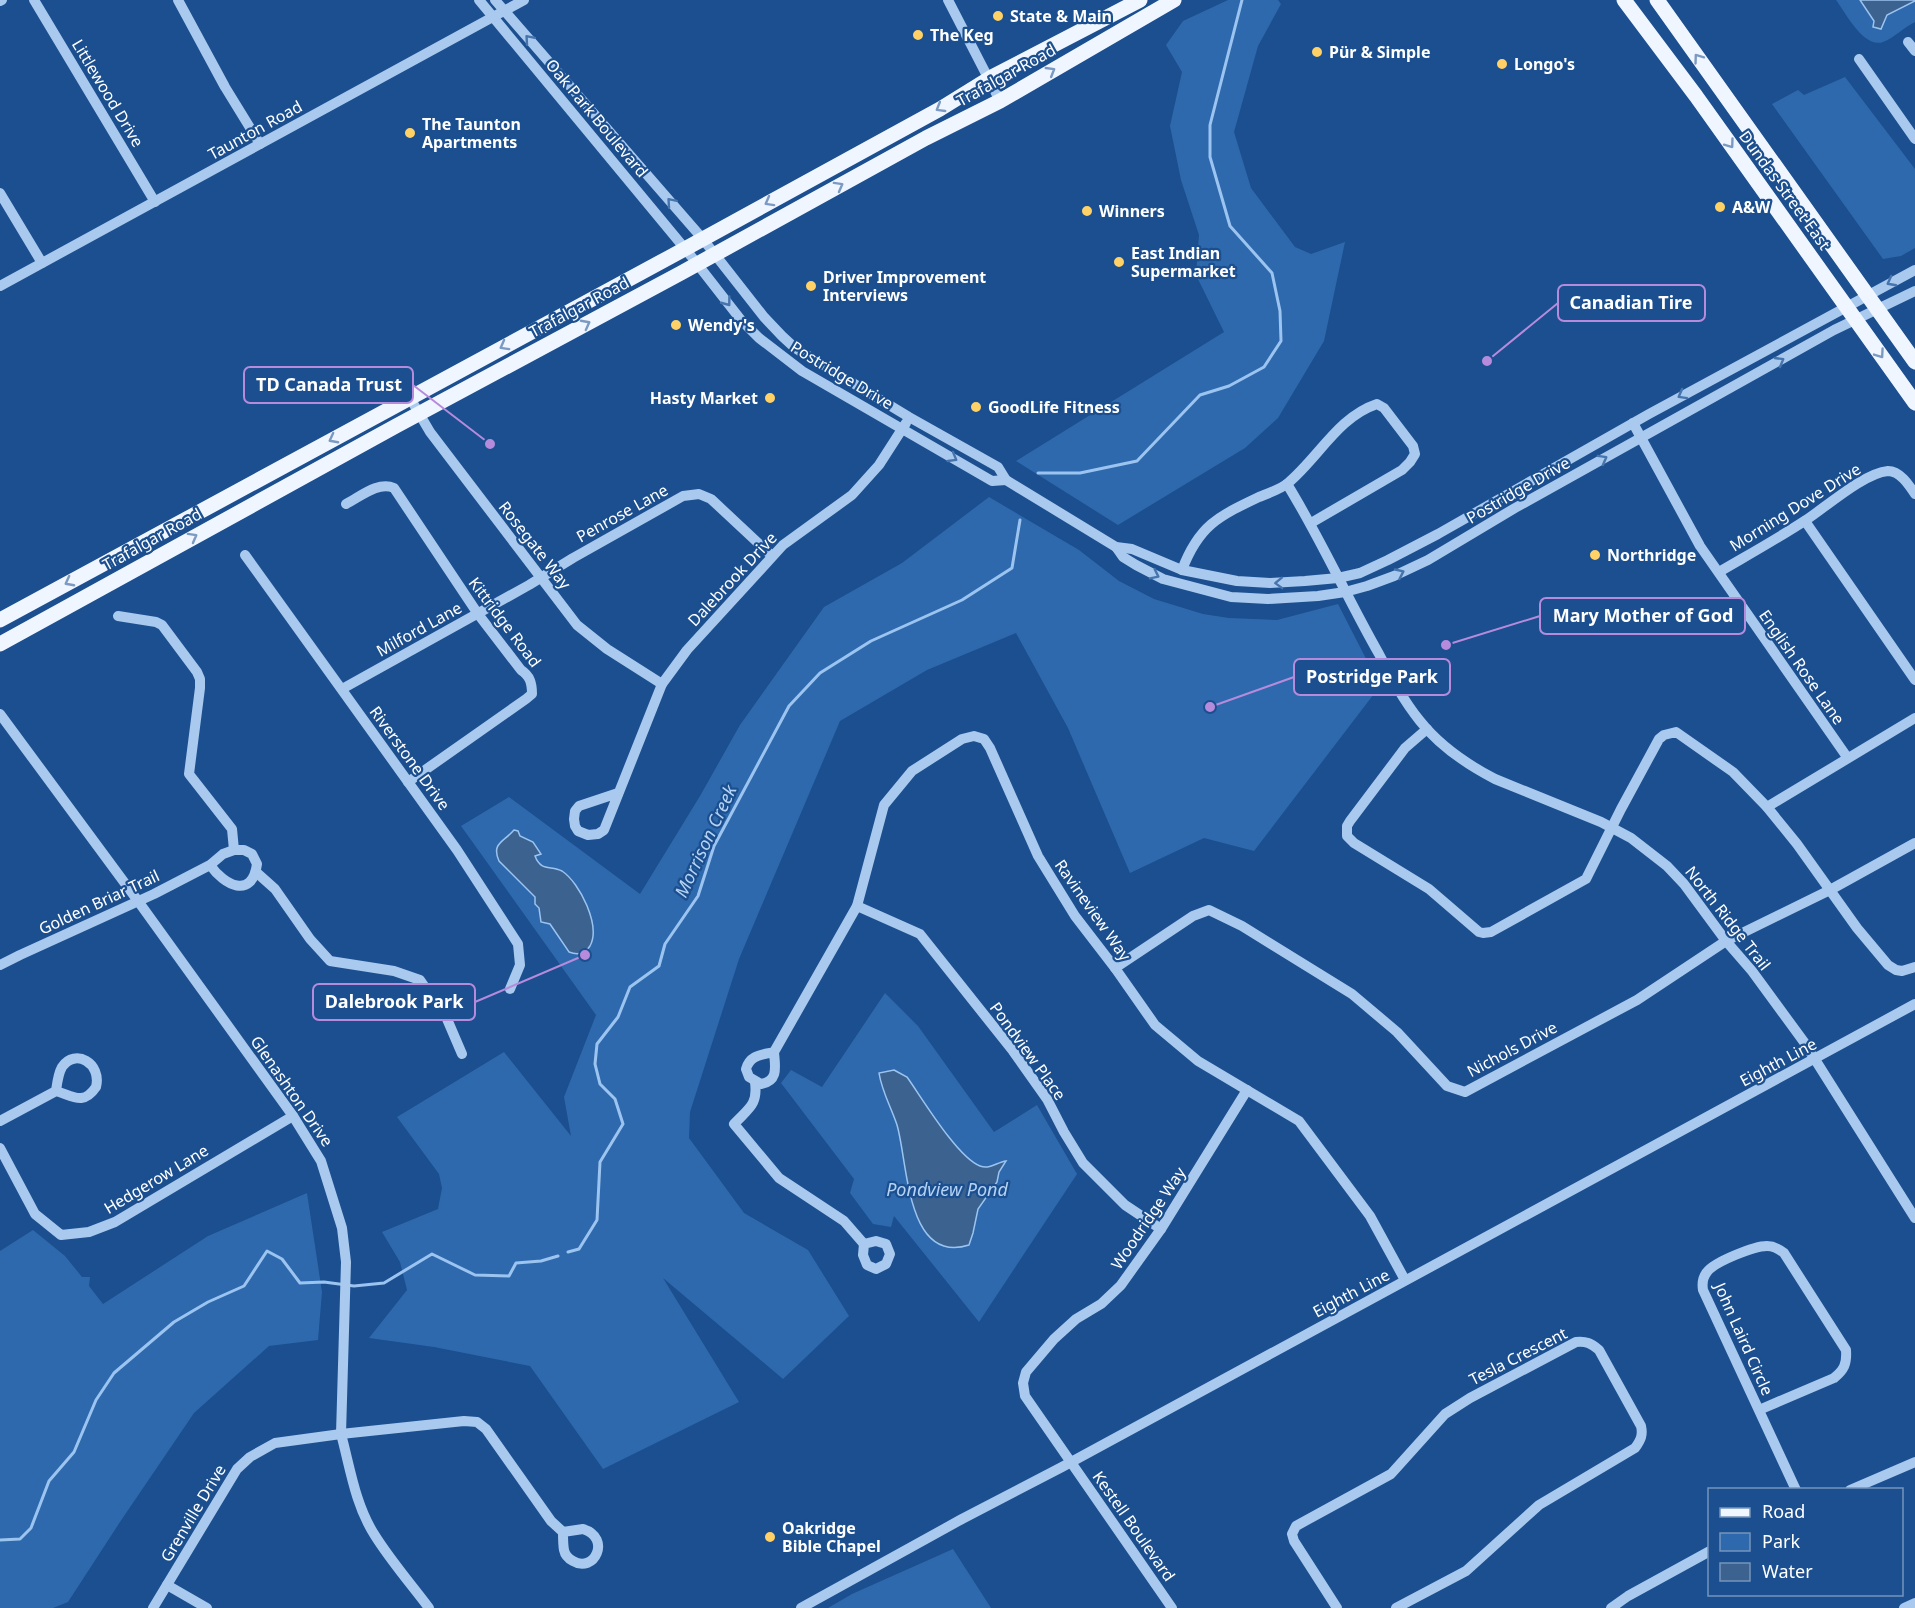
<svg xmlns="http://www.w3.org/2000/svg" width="1915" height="1608" viewBox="0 0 1915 1608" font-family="'Noto Sans',sans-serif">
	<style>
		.green { fill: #2e69ad }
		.water { fill: #3c6290; stroke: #9cc4f0; stroke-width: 1.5 }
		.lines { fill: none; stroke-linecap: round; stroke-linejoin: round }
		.stream { stroke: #9cc4f0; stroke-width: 3 }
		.minor { stroke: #a9c9ee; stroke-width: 10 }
		.major { stroke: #f0f6ff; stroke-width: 15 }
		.oneway { stroke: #4674ac }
		.oneway2 { stroke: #7b9ac1 }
		.poi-dot { fill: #ffd166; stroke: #1b4f8f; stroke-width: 2 }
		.labels { text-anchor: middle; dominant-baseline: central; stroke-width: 4.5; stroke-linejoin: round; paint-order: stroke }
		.poi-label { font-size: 16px; font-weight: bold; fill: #fff; stroke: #1b4f8f; text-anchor: start }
		.street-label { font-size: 16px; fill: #fff; stroke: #1b4f8f }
		.water-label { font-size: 18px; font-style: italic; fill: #b5d3f5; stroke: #1b4f8f }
		.leader { fill: none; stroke: #b68bdc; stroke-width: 2 }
		.callout-dot { fill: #b68bdc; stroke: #1b4f8f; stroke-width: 2 }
		.callout { fill: #1b4f8f; stroke: #b68bdc; stroke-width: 2 }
		.callout-label { font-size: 18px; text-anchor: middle; font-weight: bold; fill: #fff }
	</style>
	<rect width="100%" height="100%" fill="#1b4f8f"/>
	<g class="green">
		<path d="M1228,0H1278L1281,4L1258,46L1234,132L1251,188L1295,247L1311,254L1345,242L1324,341L1278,418L1245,448L1118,525L1016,461L1224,332L1196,275L1199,235L1181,180L1170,126L1182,72L1166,45L1183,21Z"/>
		<path d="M1836,0H1860L1874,22L1915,1V22C1904,27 1894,38 1883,42C1864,49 1845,12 1836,0Z"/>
		<path d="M1845,77L1915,169V248L1901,256L1883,259L1772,104L1798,90L1804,95Z"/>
		<path d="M989,497L1079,550L1119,581L1154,599L1203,614L1229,618L1277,620L1338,604L1380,686L1254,851L1204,838L1130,873L1068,728L1016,633L927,670L840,721L739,959L690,1112L689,1138L744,1213L808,1250L849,1316L783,1379L663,1278L739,1402L603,1469L530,1366L434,1347L369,1338L407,1290L400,1262L382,1232L438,1209L442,1188L439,1174L397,1117L504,1052L571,1136L564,1097L596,1015L461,826L509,797L640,894L700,796L740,725L824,607L902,563Z"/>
		<path d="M885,993L918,1026L994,1132L1037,1105L1077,1174L979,1322L894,1216L891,1227L873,1224L850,1193L854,1179L781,1083L791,1070L822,1087Z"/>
		<path d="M307,1193L322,1292L318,1340L269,1346L194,1413L120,1522L68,1602L53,1608H0V1251L33,1230L65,1256L82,1277H90L89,1286L103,1304L208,1236Z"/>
		<path d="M953,1549L991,1608H828L852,1594Z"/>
	</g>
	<g class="water">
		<path d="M1860,0H1915V1L1887,15L1881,29L1873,27L1874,21Z"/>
		<path d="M514,830L518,831L520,836L533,842L541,854L535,856C541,872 551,865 562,871C580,883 601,926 590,946C585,954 577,955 569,952L550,924L541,922L539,908L535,904V897L499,861C491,843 504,842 514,830Z"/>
		<path d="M894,1070L907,1077C922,1098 957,1157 980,1166C990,1170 997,1162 1006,1161L999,1172L997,1182L978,1209L973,1233L969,1245C906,1265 908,1162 897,1125C891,1107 882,1092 879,1073Z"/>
	</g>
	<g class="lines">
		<g class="stream">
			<path d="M1038,473H1080L1137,461L1200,395L1229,386L1264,367L1281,341L1280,311L1272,273L1230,226L1210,157V125L1242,0"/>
			<path d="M568,1252L579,1249L597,1220L600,1162L623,1124L615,1099L600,1084L595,1064L597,1044L618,1017L630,987L659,966L665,944L698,896L714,846L789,706L820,673L871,641L962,600L1012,568L1020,520"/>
			<path d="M0,1540L20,1539L31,1528L49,1481L74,1452L96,1400L114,1373L174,1322L208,1302L244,1286L267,1251L282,1259L300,1283L324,1282L354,1286L384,1283L432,1254L475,1275L509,1276L516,1263L541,1261L558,1256"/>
		</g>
		<g class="minor">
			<path d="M34,0L155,202"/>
			<path d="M178,0L225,87L260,144"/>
			<path d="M479,0L691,256L741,320L759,338L802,371L992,481L1006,480"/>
			<path d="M495,0L702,238L764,317L782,336L795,348L909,417L998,467L1006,480L1116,547L1132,549L1182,570L1237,581L1270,583L1305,581L1338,578L1360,573L1388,560L1438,534L1649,414L1915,270"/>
			<path d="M948,0L1000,101"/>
			<path d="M0,1L2,0"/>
			<path d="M1908,42L1915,51"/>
			<path d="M1859,59L1915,139"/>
			<path d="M0,193L42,263"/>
			<path d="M0,286L524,0"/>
			<path d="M410,398L430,432L577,625L607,649L662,684"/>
			<path d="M1633,423L1700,546L1847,757"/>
			<path d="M1287,484C1321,539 1347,598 1379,654C1391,677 1403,700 1420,721C1439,745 1468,765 1495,779L1601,822L1631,838L1667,866L1684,884L1726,941L1752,971L1804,1042L1915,1218"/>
			<path d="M346,504C360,497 378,481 394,488L478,614L521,670C530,676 532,683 532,694L526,699L408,782"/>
			<path d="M1805,521L1915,680"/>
			<path d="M1116,547L1123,557L1136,565L1163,579L1231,597L1268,599L1318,596L1345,592L1367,586L1394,576L1428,560L1515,508L1834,330L1915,291"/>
			<path d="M245,555L457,850L518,944L520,965L510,989"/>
			<path d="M1182,570C1199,525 1219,516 1259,497C1269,493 1281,489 1288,483C1319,457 1338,417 1377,404L1384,408L1413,446L1415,454L1410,462L1402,470L1311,523"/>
			<path d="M1719,572C1748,555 1777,539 1806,520C1826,507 1864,473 1888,471C1900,471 1909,485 1915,494"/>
			<path d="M118,616L156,622L162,625L197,672L200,679V688L189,774L232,829L234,850"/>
			<path d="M342,689L529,585L573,558L683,496L699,494L711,499L772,556"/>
			<path d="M0,714L138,901L293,1116L321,1161L342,1228L346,1262L341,1434C350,1467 355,1504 374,1534C390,1560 411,1584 429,1608"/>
			<path d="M1427,729L1405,748L1350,821L1347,826V836L1354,843L1429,889L1479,932L1483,933L1491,932L1586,879L1621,809L1659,739L1664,735L1676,732L1733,772L1767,807L1797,844L1857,928L1888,965L1896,970L1902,971L1915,967"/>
			<path d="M618,793L579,806L575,811L574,819L575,826L578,831L588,835L598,834L604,830L662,684L687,650L783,545L852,495L879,465L906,423"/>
			<path d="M1767,807L1915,718"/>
			<path d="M256,872L275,889L310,939L330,961L394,971L420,980L447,1019L462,1054"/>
			<path d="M857,906L920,934L1013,1051L1047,1099L1064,1132L1083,1163L1125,1205L1161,1229"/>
			<path d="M0,965L20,955L154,894L210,865L223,854L234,850H244L252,854L257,864C252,900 224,885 210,865"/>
			<path d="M1115,968L1193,916L1209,910L1242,926L1352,994L1397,1032L1447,1086L1465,1092L1637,1000L1726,941L1830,890L1915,843"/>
			<path d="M774,1052C761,1055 750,1055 746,1069L749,1077L761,1084C779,1081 775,1066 774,1052L857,906L884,805L912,771L962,739L974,736L984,739L990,748L1038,856L1075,916L1115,968L1155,1025L1198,1061L1299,1121L1370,1216L1405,1280"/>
			<path d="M755,1082C758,1105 749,1108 734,1124L779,1178L844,1221L864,1244"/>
			<path d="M0,1121L56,1091C73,1096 83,1106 96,1087C102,1063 75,1048 62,1067C58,1074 57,1084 56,1091"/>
			<path d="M0,1148L35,1214L61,1235L89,1232L115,1222L293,1116"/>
			<path d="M876,1241L886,1244L890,1254L886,1264L876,1269L867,1265L863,1255L864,1244Z"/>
			<path d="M1759,1410L1834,1378C1844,1370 1847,1364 1846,1350L1784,1253C1779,1249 1774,1246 1767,1246C1754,1246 1714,1262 1707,1272C1702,1278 1702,1284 1703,1290L1796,1490"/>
			<path d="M1850,1490L1915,1462"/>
			<path d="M583,1529C612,1538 594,1574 573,1561C569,1559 565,1555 564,1550C563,1545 563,1538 563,1532Z"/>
			<path d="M167,1585L207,1608"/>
			<path d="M153,1608L237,1469L250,1457L275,1443L341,1434L464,1421L477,1422L486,1429L551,1521L563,1532"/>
			<path d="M801,1608L962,1519L1062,1467L1915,1004"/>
			<path d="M1172,1608L1025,1396L1023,1383L1026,1372L1054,1339L1076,1319L1101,1304L1121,1285L1161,1229L1247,1090"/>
			<path d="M1337,1608L1294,1541L1292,1534L1296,1526L1391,1474L1445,1414L1470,1398L1576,1342C1586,1341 1591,1343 1599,1350L1641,1426C1643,1435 1641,1440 1635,1448L1539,1505L1466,1571L1396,1608"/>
			<path d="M1611,1608L1628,1596L1710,1551"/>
			<path d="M1904,1608L1915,1603"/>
		</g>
		<g class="major">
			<path d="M1624,0L1696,96L1915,403"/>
			<path d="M1657,0L1915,362"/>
			<path d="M0,620L670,257L940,109L990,78L1140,0"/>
			<path d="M0,644L396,426L681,273L926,138L1000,101L1174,0"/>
		</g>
	</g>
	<defs><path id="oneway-chevron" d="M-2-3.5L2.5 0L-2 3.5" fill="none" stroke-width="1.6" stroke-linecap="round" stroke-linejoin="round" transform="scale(1.5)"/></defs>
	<g class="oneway">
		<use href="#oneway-chevron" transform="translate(529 39) rotate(-131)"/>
		<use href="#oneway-chevron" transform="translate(671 202) rotate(-131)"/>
		<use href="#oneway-chevron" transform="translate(1891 282) rotate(152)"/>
		<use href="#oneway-chevron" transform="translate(727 302) rotate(53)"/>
		<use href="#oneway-chevron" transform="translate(1780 361) rotate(-30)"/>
		<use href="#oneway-chevron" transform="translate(1682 395) rotate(151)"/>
		<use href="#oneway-chevron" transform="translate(953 458) rotate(30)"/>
		<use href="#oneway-chevron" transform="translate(1603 459) rotate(-29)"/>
		<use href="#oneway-chevron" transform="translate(1400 573) rotate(-25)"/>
		<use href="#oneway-chevron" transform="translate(1155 575) rotate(26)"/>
		<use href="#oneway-chevron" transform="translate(1279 583) rotate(178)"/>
	</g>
	<g class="oneway2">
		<use href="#oneway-chevron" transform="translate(1698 58) rotate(-126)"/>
		<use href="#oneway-chevron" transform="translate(1051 71) rotate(-31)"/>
		<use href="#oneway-chevron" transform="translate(940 108) rotate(149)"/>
		<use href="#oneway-chevron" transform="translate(1730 144) rotate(54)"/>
		<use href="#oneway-chevron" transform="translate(839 186) rotate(-29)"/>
		<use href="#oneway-chevron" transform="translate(769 202) rotate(151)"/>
		<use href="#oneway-chevron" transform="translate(586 324) rotate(-28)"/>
		<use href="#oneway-chevron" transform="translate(504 346) rotate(151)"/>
		<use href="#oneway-chevron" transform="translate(1880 354) rotate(55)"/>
		<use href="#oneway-chevron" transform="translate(333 439) rotate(152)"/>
		<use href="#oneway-chevron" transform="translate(193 537) rotate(-29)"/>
		<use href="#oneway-chevron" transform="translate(69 582) rotate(152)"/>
	</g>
	<g class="poi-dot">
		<circle cx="998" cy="16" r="6"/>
		<circle cx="918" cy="35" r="6"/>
		<circle cx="1317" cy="52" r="6"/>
		<circle cx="1502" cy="64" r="6"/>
		<circle cx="410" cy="133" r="6"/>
		<circle cx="1720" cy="207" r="6"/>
		<circle cx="1087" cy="211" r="6"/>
		<circle cx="1119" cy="262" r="6"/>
		<circle cx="811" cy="286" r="6"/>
		<circle cx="676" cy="325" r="6"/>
		<circle cx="770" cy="398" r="6"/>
		<circle cx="976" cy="407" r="6"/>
		<circle cx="1595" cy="555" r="6"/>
		<circle cx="770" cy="1537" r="6"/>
	</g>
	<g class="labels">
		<g class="poi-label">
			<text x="1010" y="16">State &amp; Main</text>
			<text x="930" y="35">The Keg</text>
			<text x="1329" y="52">Pür &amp; Simple</text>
			<text x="1514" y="64">Longo's</text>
			<text x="422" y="124">The Taunton<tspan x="422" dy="18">Apartments</tspan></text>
			<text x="1732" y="207">A&amp;W</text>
			<text x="1099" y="211">Winners</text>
			<text x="1131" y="253">East Indian<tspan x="1131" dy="18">Supermarket</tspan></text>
			<text x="823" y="277">Driver Improvement<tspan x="823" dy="18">Interviews</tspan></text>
			<text x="688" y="325">Wendy's</text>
			<text x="758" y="398" text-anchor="end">Hasty Market</text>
			<text x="988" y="407">GoodLife Fitness</text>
			<text x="1607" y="555">Northridge</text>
			<text x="782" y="1528">Oakridge<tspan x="782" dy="18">Bible Chapel</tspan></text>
		</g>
		<g class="street-label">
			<text transform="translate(1006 75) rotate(-29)">Trafalgar Road</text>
			<text transform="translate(108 93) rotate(59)">Littlewood Drive</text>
			<text transform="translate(597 118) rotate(50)">Oak Park Boulevard</text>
			<text transform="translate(255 130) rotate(-29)">Taunton Road</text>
			<text transform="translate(1785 190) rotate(54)">Dundas Street East</text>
			<text transform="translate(579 307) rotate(-28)">Trafalgar Road</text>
			<text transform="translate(842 375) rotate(31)">Postridge Drive</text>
			<text transform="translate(1518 490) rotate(-30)">Postridge Drive</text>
			<text transform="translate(1795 507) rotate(-32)">Morning Dove Drive</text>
			<text transform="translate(622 513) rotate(-29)">Penrose Lane</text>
			<text transform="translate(152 539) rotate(-29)">Trafalgar Road</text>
			<text transform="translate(535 545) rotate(52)">Rosegate Way</text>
			<text transform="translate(732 579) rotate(-47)">Dalebrook Drive</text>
			<text transform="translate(505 622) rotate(53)">Kittridge Road</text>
			<text transform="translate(419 629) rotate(-29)">Milford Lane</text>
			<text transform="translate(1802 667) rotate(55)">English Rose Lane</text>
			<text transform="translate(410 758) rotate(54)">Riverstone Drive</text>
			<text transform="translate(99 902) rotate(-25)">Golden Briar Trail</text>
			<text transform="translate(1093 910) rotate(55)">Ravineview Way</text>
			<text transform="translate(1728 918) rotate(52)">North Ridge Trail</text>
			<text transform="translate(1512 1049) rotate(-28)">Nichols Drive</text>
			<text transform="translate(1028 1051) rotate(54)">Pondview Place</text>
			<text transform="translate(1778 1062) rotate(-28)">Eighth Line</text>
			<text transform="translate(292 1091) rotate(55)">Glenashton Drive</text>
			<text transform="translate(156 1179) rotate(-31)">Hedgerow Lane</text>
			<text transform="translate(1148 1218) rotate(-56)">Woodridge Way</text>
			<text transform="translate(1351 1293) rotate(-28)">Eighth Line</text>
			<text transform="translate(1744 1339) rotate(66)">John Laird Circle</text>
			<text transform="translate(1518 1356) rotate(-27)">Tesla Crescent</text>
			<text transform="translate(193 1513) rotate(-59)">Grenville Drive</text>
			<text transform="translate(1134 1526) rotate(55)">Kestell Boulevard</text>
		</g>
		<g class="water-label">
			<text transform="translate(705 841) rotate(-65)">Morrison Creek</text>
			<text x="947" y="1189">Pondview Pond</text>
		</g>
	</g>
	<path class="leader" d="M1487 361L1558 303M490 444L413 385M1446 645L1540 616M1210 707L1294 677M585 955L475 1002"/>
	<g class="callout-dot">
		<circle cx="1487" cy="361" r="6"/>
		<circle cx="490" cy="444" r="6"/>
		<circle cx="1446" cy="645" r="6"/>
		<circle cx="1210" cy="707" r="6"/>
		<circle cx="585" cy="955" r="6"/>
	</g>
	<g class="callout">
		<rect x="1558" y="285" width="147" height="36" rx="6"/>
		<rect x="244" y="367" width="169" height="36" rx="6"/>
		<rect x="1540" y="598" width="205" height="36" rx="6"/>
		<rect x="1294" y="659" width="156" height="36" rx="6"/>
		<rect x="313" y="984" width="162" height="36" rx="6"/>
	</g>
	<g class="callout-label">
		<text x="1631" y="309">Canadian Tire</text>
		<text x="329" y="391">TD Canada Trust</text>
		<text x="1643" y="622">Mary Mother of God</text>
		<text x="1372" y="683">Postridge Park</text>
		<text x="394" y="1008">Dalebrook Park</text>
	</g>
	<rect x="1708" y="1488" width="195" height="108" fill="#1b4f8f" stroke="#7695bc" stroke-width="1.5"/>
	<rect x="1720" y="1508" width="30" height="9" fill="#f0f6ff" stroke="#7695bc" stroke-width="1.5"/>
	<text x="1762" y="1518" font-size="18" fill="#ffffff">Road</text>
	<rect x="1720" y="1533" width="30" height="18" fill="#2e69ad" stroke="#7695bc" stroke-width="1.5"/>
	<text x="1762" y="1548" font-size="18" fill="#ffffff">Park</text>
	<rect x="1720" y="1563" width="30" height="18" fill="#3c6290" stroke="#7695bc" stroke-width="1.5"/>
	<text x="1762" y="1578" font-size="18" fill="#ffffff">Water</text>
</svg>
